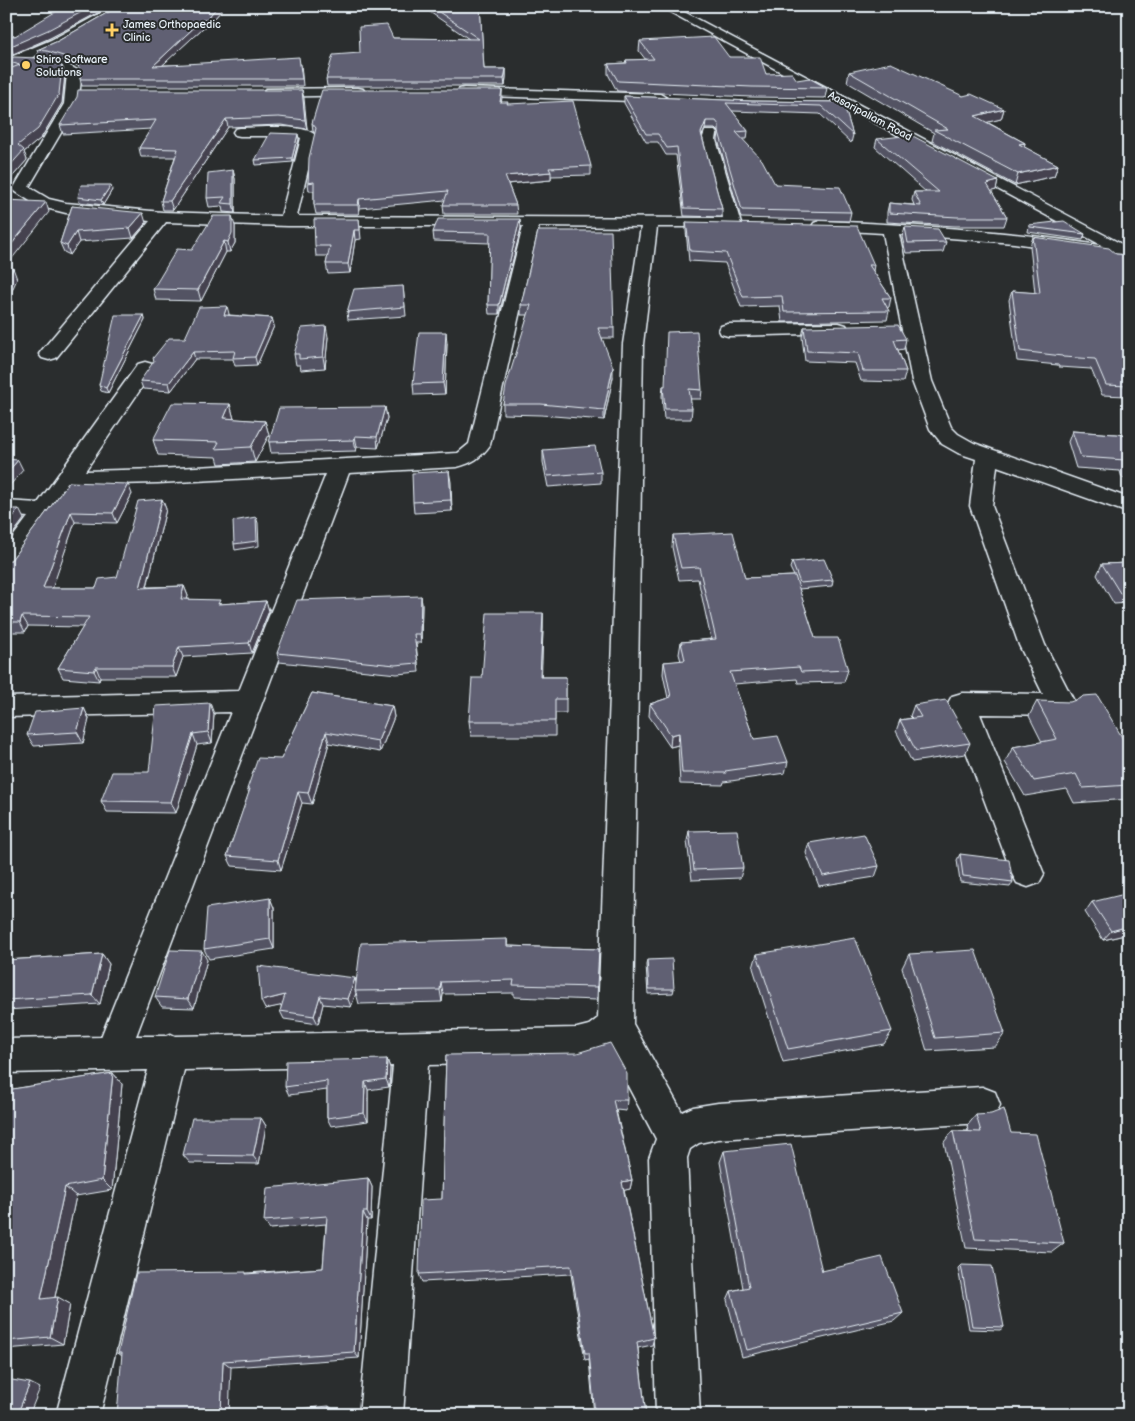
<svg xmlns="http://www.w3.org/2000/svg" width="1135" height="1421" viewBox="0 0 1135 1421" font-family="'Balsamiq Sans',sans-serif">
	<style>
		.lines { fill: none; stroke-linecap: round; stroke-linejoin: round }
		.minor-casing { stroke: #e8f1f8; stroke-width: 3 }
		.major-casing { stroke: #e8f1f8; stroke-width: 3 }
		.highway-casing { stroke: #e8f1f8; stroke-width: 3 }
		.minor { fill: #2a2d2e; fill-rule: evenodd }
		.major { fill: #2a2d2e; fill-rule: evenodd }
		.highway { fill: #2a2d2e; fill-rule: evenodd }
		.wall { fill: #535363; stroke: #e8f1f8 }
		.shaded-wall { fill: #444350; stroke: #e8f1f8 }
		.building { fill: #616073; stroke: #e8f1f8 }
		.poi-dot { fill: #ffd166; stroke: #2a2d2e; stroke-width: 2 }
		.labels { text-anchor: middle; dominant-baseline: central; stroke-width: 4; stroke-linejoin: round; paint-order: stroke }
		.far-poi-label { font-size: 11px; fill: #e8f1f8; stroke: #2a2d2e; text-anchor: start }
		.far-street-label { font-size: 11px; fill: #e8f1f8; stroke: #2a2d2e }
	</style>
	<rect width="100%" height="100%" fill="#2a2d2e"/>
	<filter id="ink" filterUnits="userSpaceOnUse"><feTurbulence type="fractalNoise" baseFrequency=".02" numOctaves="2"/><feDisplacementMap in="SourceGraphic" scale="10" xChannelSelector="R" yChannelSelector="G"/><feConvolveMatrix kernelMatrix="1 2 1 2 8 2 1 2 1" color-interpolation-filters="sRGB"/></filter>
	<g filter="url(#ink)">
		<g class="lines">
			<g class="minor-casing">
				<g id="minor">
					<path d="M25,57L63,62L79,71L81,80L78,104L29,187L49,199L66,203L162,212L281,216L301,138L296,136H240L235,135L233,132L235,129L240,128C257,128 306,123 316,136L297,216L723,218L702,140L705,131H715L717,134L716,140L741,224L739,227L733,229L727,227H657L643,344L633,1024L682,1112L693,1107L718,1103L982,1087L995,1092L1000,1105L995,1118L982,1123L718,1139L699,1143L690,1149L687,1158L700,1415H656L649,1158L656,1139L610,1052L577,1062L428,1065L403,1415H359L393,1066L184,1070L100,1415H56L148,1070L6,1073V1039L101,1037L231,712L6,717V697L239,691L326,474L158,483L76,485L15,569L6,571V546L28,517L6,515V501L38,503L138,364L145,362L152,364L155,368L85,471L158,469L458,453L469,444L523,226H288L166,222L56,358L49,360L42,358L39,354L42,350L150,221L66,213L38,206L16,192L13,189L64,104L67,73L56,68L21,64L19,61L21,58ZM539,226L641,227L623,344L598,1018L589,1025L577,1028L175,1036L171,1034L166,1036H136L349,473L457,467C472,463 481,458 490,445Z"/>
					<path d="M358,88L363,89L365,92L363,95L266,97L259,93L266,89Z"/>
					<path d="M464,88L660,94L667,98L660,102L459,95L457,92L459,89Z"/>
					<path d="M820,221C924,225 1026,232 1129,250V260L1014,243L899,234L932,381L951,427L958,434L974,443L1129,498V513L997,466L992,506L1045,645L1076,705L1072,712L1062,715L980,714L1044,874L1039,883L1028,887L1017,883L1012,874L948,703L952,696L962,693L1043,694L1019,645L970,506L976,459L958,453L942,444L930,429L912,381L883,233L814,229L812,226L814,223Z"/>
					<path d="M839,323L846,325L848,329L846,333L728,336L721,334L719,330L721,326L728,324Z"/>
				</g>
			</g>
			<g class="major-casing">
				<path id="major" d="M659,6H673L1129,248V260Z"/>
			</g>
			<g class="highway-casing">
				<path id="highway" d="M114,6H128L59,46L6,68V59L51,40Z"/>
			</g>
			<use href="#minor" class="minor"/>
			<use href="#major" class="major"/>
			<use href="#highway" class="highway"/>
		</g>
		<g class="wall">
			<path d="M119,6H220L221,11L207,27H204L162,65L301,64L303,86H82L80,79L81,73L79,66L50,57L39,56L37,50L58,41Z"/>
			<path d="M421,6H480L484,69H506V77L505,86H327L326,79L360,53L393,38L469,39Z"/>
			<path d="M105,9L50,38L13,54H6V35L15,36Z"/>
			<path d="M640,41L729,57L766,74L827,88L825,98L751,97L617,91L608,74V64L625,63L626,60H646L639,51Z"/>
			<path d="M6,60L62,66L65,74L62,103L41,138L24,152L27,160L6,184L8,69L6,64Z"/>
			<path d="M849,72L963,96L1004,109L1001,119L987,122L1025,143L1024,147L1058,165L1054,176L1015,185L932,141L934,133L847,82Z"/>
			<path d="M302,90L307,129L281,125L228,127L173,210H163L161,201L175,157H141L139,148L151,129L63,134L60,125Z"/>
			<path d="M502,90L501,102L508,104L591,166V175L551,176V180L508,184L516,205L517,214H444L443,205L445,200L360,208L359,214H316L314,205V191H309L308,183L315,134L313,131L312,123Z"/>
			<path d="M624,96L752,101L843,102L853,135L851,143L820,114L732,111L748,131L747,139H742L775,184L851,212L849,221L741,218L718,140L719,133L715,129H705L702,136L722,209V217L684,216L676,155H666L658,142H646L624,103Z"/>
			<path d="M299,139L293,162L256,165L255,160Z"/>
			<path d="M877,139L998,181L996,190L991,191L1007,217L1004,226H955L887,222V212L889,203L914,205L912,200L914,192H926L875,147Z"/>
			<path d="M233,170L235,179V213L223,212L222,206L209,207L207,198Z"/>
			<path d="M112,190L103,205L79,202L78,197Z"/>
			<path d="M72,206L146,223L133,238L79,242L70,255L64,252L60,243Z"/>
			<path d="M359,219L361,239L355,240L350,273L328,274L326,264L328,256H316L315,246Z"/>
			<path d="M686,222L874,265L873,271L891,298L889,307L887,308L889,311L887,320L782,322L780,306L741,307L725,263L689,261L686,231Z"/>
			<path d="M1029,225L1085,234L1083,240L1028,232Z"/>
			<path d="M235,226V243L230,252H226L201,301L156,300L153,289L192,250Z"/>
			<path d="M905,227L946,242L943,252L906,253L902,237Z"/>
			<path d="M521,228L499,314H489L488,305L490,243L434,241L433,232Z"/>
			<path d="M538,231L614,328V338H602L613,377L604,420L541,415L503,414V404L528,315H521V305Z"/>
			<path d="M1033,237L1116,254L1129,255V393L1127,396L1102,395L1091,369L1059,367L1058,365L1017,361L1009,300L1012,291L1035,293L1030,246Z"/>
			<path d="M403,286L406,316L348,320L347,312Z"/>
			<path d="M229,314V315L272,318L274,326L257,365L235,366L233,359H195L171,391L143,389L140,381L185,338Z"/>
			<path d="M144,315L145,320L108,393L101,391L99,385Z"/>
			<path d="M804,327L906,339L904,349L898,350L906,371L903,382L861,381L855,363L805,361L802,337Z"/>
			<path d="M328,337L325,368L301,370L300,365H296L294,354Z"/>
			<path d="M447,343L445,394L414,395L413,384Z"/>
			<path d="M663,386L702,390L701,399H690L692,409L691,419H664L662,396Z"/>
			<path d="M230,404L234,419L265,421L269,435L255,462L219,464L217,457L158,455L153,440Z"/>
			<path d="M385,407L387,418L378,448L357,447L356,451L271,453L269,442Z"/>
			<path d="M1072,431L1129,435V479L1122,478L1120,471L1076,468L1068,442Z"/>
			<path d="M543,450L601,472V483L548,487L543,462Z"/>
			<path d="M449,471L452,511L414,513L413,502Z"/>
			<path d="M69,482L132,494L117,523L75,522L52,588H96L117,577L162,499L166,509L147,587L184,586L188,596L187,599L221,604L266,601L269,611L252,653L183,657L176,677H100L99,681L63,678L58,668L83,627L28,626L25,632H8L6,636V561L11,560Z"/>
			<path d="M673,535L745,578L794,576L790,568L792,562L833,580L832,586L799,589L815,638L848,670L844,682L798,683L797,679L734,684L754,739L788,762L785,773L724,782L723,785L680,784L678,745L670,747L649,716L650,704L668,698L663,674L664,662L681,661L679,654L681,642L711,639L698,579L679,580L672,547Z"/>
			<path d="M1129,563V603L1114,604L1097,575L1102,564Z"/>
			<path d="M421,596L422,605L421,643H416L419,672L397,674L279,662L277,653Z"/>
			<path d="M543,613V628L541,677H566V713H555V736H471L469,721L482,678Z"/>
			<path d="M312,693L392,706L394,717L380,752L329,743L312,804L302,803L281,870L232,866L227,856L249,793L247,789L281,759Z"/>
			<path d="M1037,701L1129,749V799L1074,803L1067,789L1025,796L1005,762L1013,747L1042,742L1029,716Z"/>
			<path d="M914,705L970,743L965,754L912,762L896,731L900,720L912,718L910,716Z"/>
			<path d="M84,708L89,719L83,743L34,746L27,735Z"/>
			<path d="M214,714L212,743L197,745L176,813L107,812L101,801L149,772Z"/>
			<path d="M689,831L743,868L740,878L692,880L687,841Z"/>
			<path d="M809,843L879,866L875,877L819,886L806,853Z"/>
			<path d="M960,854L1013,882L1010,887L960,882L957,860Z"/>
			<path d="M270,898L274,908V949L209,959L204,949Z"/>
			<path d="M1092,902L1129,934L1103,940L1085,912Z"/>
			<path d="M507,939L508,946L599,949L597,1000L514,997V993L443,994L442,1002L359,1004L356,993L351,1007L323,1004L318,1024L284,1019L280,1011L282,1005L265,1009Z"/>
			<path d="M102,954L109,964L100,1004L6,1010V960Z"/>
			<path d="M757,954L892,1031L884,1044L783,1062L753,968Z"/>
			<path d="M909,954L1005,1033L995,1047L927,1051L902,968Z"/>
			<path d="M207,960L194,1008L162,1007L155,997Z"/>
			<path d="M647,960L674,989L673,993L648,994L646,965Z"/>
			<path d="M446,1055L627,1100L626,1111L616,1110L632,1180L630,1189L624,1190L654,1338L652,1345L638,1348L646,1415H594L589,1359L585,1360L571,1274L422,1282L419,1274L442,1199Z"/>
			<path d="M387,1059L390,1068L389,1087L368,1090V1121L331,1126L327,1118V1090L289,1095L285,1087Z"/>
			<path d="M113,1073L122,1084L112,1190L76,1196L55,1297L70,1304L63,1344L6,1349V1084L8,1086L7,1090Z"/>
			<path d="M976,1115L1011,1133L1064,1243L1052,1252L966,1248L944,1142L953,1131H968L967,1126Z"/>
			<path d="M261,1118L266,1126L259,1164L190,1163L183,1155Z"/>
			<path d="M724,1151L822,1271L903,1313L894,1321L742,1357L727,1300L731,1291L743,1288L720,1162Z"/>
			<path d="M368,1178L372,1187L371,1220H367L359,1358L231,1367L122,1356L118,1353L247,1273L323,1268L326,1224L270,1229L264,1221Z"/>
			<path d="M961,1265L1004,1327L1000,1330L969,1329L958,1268Z"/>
		</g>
		<g class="shaded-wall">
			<path d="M93,6H104L105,9L50,38L13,54L11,46Z"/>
			<path d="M218,6H220L221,11L207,27L206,20Z"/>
			<path d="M202,20L204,27L154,73L153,66Z"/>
			<path d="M62,66L65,74L62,103L41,138L24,152L27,160L6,184V170L18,145Z"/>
			<path d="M506,69V77L505,86L504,79Z"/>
			<path d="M302,90L304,98L307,129L305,120Z"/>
			<path d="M502,90V98L500,110V102Z"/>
			<path d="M1004,109L1001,119L972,126L975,116Z"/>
			<path d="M226,119L228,127L173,210L170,201Z"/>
			<path d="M706,121L705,129L700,140L701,133Z"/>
			<path d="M298,134L299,139L293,162L292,158Z"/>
			<path d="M1025,143L1022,154L1019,144Z"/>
			<path d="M1058,165L1054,176L1015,185L1018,174Z"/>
			<path d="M233,170L235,179V213L233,204Z"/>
			<path d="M551,172V180L506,184L505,176Z"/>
			<path d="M998,181L996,190L985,193L987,184Z"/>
			<path d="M111,185L112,190L103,205L101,200Z"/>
			<path d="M359,199L360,208L359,214L358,205Z"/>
			<path d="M46,202L49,212L6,266V251Z"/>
			<path d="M143,213L146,223L133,238L130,228Z"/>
			<path d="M232,216L235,226V243L230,252L228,242Z"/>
			<path d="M520,219L521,228L499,314V305Z"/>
			<path d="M354,230L355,240L350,273L348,264Z"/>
			<path d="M76,232L79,242L70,255L67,246Z"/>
			<path d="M224,241L226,252L201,301L198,290Z"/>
			<path d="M13,268L17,279L6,304V283Z"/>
			<path d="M227,306L229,314L226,323L224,315Z"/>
			<path d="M144,315L145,320L108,393L106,388Z"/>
			<path d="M272,318L274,326L257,365L255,357Z"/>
			<path d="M326,326L328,337L325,368L323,357Z"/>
			<path d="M446,332L447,343L445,394L443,383Z"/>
			<path d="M193,352L195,359L171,391L169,383Z"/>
			<path d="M613,367V377L604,420V410Z"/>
			<path d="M230,404L234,419L224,418Z"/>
			<path d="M385,407L387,418L378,448L377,437Z"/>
			<path d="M265,421L269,435L255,462L251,447Z"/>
			<path d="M355,436L357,447L356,451L354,440Z"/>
			<path d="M18,460L23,470L6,490V474Z"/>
			<path d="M449,471L451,482L452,511L451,500Z"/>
			<path d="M128,484L132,494L117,523L113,513Z"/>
			<path d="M162,499L166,509L144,598L140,588Z"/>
			<path d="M19,509L24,519L6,543V526Z"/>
			<path d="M71,512L75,522L49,598L43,588Z"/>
			<path d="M256,517L258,523L259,546L235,550L234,544Z"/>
			<path d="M184,586L188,596L185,609L181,599Z"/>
			<path d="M421,596L422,605L421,643L420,634Z"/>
			<path d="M266,601L269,611L252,653L249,643Z"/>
			<path d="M543,613V628L541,692L540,677Z"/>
			<path d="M22,616L28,626L25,632L20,622Z"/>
			<path d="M179,647L183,657L176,677L172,667Z"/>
			<path d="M96,667L100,677L99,681L94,671Z"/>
			<path d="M210,703L214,714L212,743L208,732Z"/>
			<path d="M392,706L394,717L380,752L378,741Z"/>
			<path d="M84,708L89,719L83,743L77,732Z"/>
			<path d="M326,732L329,743L312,804L308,793Z"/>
			<path d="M679,733L678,745L670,747L671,735Z"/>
			<path d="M193,734L197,745L176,813L171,802Z"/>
			<path d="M298,792L302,803L281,870L278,860Z"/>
			<path d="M270,898L274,908V949L270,939Z"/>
			<path d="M1129,926V934L1103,940L1111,931Z"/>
			<path d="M202,951L207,960L194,1008L188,999Z"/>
			<path d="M102,954L109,964L100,1004L92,995Z"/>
			<path d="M355,978L357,987L355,991L356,993L351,1007L348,999Z"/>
			<path d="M441,982L443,994L442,1002L440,990Z"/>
			<path d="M285,995L289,1004L265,1009L261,1001Z"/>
			<path d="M320,996L323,1004L318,1024L314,1016Z"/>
			<path d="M387,1059L390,1068L389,1087L386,1079Z"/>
			<path d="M113,1073L122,1084L112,1190L102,1180Z"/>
			<path d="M365,1082L368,1090V1121L364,1113Z"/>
			<path d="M261,1118L266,1126L259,1164L253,1156Z"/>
			<path d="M368,1178L372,1187L371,1220L367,1212Z"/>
			<path d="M632,1180L630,1189L621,1191L622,1182Z"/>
			<path d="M65,1187L76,1196L53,1306L41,1299Z"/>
			<path d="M363,1212L367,1220L359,1358L354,1352Z"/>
			<path d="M58,1297L70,1304L63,1344L50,1337Z"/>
			<path d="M223,1361L231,1367L229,1415H221Z"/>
			<path d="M30,1383L40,1388L29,1415H17Z"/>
			<path d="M329,1406L334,1410V1415H328Z"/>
		</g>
		<g class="building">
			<path d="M65,6H93L48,30L11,46H6V35L15,36Z"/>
			<path d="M119,6H218L206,20H202L153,66L299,57L302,79H80L81,73L76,60L47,51L37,50L58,41Z"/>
			<path d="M430,6H480L484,69H506L504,79H326L333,55L360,53L359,27L387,25L393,38L479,39Z"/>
			<path d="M714,37L729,57H760L766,74L792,73L797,80L809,78L827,88L752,87L618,81L608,64L627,63L626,60L654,59L640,41Z"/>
			<path d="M14,57L37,58L62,66L59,94L38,129L18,145L24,150L6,170V70L20,65L6,61V60Z"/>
			<path d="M891,63L963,96L971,94L1004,109L975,116L1025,143L1019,144L1058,165L1018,174L934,130L948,129L849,72Z"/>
			<path d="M78,90H302L305,120L279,117L226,119L170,201H161L178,149L139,148L156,120L60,125L77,97Z"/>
			<path d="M322,90H502L500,102H508L507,104L573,101L591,166L549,168L551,172L505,176L516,205H443L448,191L359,199L358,205H314V182L308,183L309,158L316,128L312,123Z"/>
			<path d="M624,96L752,101L843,102L853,135L821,106L726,103L748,131L736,132L762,160L775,184L840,187L851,212L742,210L719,132V125L716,121H706L701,133L722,209L684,208L677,147L667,148L658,134H646Z"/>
			<path d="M270,133L298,134L292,158L255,160Z"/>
			<path d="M911,135L998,181L987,184L1007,217H957L889,213V203L921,206L914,192H939L877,139Z"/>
			<path d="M233,170V204L221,203L225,197L207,198L208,173Z"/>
			<path d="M81,185H111L101,200L78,197Z"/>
			<path d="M6,200L46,202L6,251Z"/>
			<path d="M72,206L143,213L130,228L76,232L67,246L60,243Z"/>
			<path d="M213,216H232V233L228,242L224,241L198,290L153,289L177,249L192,250Z"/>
			<path d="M314,219H359L360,230H354L348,264H326L330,246H315Z"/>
			<path d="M438,219H520L499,305H488L490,233L433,232Z"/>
			<path d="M1064,221L1085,234L1030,227L1029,225Z"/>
			<path d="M686,222L857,226L874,265H869L891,298H882L889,311L784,312L782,296L743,297L726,253L690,251Z"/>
			<path d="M905,227L938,229L946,242L908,243Z"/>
			<path d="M538,231H611L614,328H598L613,367L604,410L541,404H503L506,386L531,305H521Z"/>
			<path d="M1033,237L1109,248L1116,254L1129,255V386L1106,385L1095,359L1063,357L1062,356L1020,351L1012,291L1040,293Z"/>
			<path d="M6,268H13L6,283Z"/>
			<path d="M403,286L405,307L347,312L354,289Z"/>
			<path d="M227,306L224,315L272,318L255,357L233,358L235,351L193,352L169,383L140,381L154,361L153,358L169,338H185L199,307Z"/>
			<path d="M115,315H144L106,388L99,385Z"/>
			<path d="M898,325L906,339L894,340L906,371H863L858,353L807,351L804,327Z"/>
			<path d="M326,326L323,357L299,359V354H294L302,328Z"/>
			<path d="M697,331L702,390L689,389L692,409H665L663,386H665L667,332Z"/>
			<path d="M419,332H446L443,383L413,384Z"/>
			<path d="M172,403L230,404L224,418L265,421L251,447L215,449L219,442L153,440Z"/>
			<path d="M385,407L377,437L355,436L354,440L269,442L279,408Z"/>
			<path d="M1072,431L1129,435V467H1128L1125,460L1081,457Z"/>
			<path d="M595,446L601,472L548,476L543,450Z"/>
			<path d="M6,459L18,460L6,474Z"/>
			<path d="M449,471L451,500L413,502L412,473Z"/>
			<path d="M69,482L128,484L113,513L71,512L43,588H96L99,579L117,577L138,501L162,499L140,588L184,586L181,599L220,600L218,604L266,601L249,643L179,647L172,667H96L94,671L58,668L89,617L22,616L20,622H6V561L11,560Z"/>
			<path d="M6,509H19L6,526Z"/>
			<path d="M256,517L257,541L234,544L233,521Z"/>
			<path d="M733,532L745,578L795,576L815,638H838L848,670L801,672L799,667L730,672L754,739L778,736L788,762L725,771L726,773H682L679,733L671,735L650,704L671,697L664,662L685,660L681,642L716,639L699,567L681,568L673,535Z"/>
			<path d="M824,559L833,580L800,583L792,562Z"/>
			<path d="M1129,563V593H1120L1102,564Z"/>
			<path d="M421,596L420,634H414L418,663L395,665L277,653L297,600Z"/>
			<path d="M487,613H543L540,677H566V699H555V721H469L472,678H482Z"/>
			<path d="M312,693L392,706L378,741L326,732L308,793L298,792L278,860L227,856L250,789H247L258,758L281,759Z"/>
			<path d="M1097,695L1129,749V785L1083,788L1076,774L1034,781L1013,747L1057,739L1037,701L1070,702L1081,698L1083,696Z"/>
			<path d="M946,700L970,743L916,751L900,720L921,717L914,705Z"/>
			<path d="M210,703L208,732L193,734L171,802L101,801L112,772H149L156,706Z"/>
			<path d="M84,708L77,732L27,735L35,712Z"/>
			<path d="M737,830L743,868L694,870L689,831Z"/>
			<path d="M864,834L879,866L823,876L809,843Z"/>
			<path d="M960,854L1009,860L1013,882L963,876Z"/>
			<path d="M1129,893V926L1111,931L1092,902Z"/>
			<path d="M270,898V939L204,949L207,908Z"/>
			<path d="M855,938L892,1031L788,1049L757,954Z"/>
			<path d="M507,939V946L599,949L597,987L513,985L514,980L441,982L440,990L355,991L361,943Z"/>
			<path d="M170,950L202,951L188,999L155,997Z"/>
			<path d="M975,950L1005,1033L935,1038L909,954Z"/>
			<path d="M102,954L92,995L6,1000V960Z"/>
			<path d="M672,959L674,989H649L647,960Z"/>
			<path d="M258,966L355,978L348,999L320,996L314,1016L280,1011L285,995L261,1001Z"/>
			<path d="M610,1043L627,1074V1100H613L632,1180L622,1182L654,1338L637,1342L646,1415H595L589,1353H585L571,1266L419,1274L421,1200L442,1199L446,1055L577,1053Z"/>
			<path d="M387,1059L386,1079L365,1082L364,1113L327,1118V1081L285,1087L286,1061Z"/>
			<path d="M113,1073L102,1180L65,1187L41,1299L58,1297L50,1337L6,1341V1090Z"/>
			<path d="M1004,1109L1011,1133L1036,1134L1064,1243L975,1239L953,1131L981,1132L976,1115L991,1114Z"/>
			<path d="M192,1118H261L253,1156L183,1155Z"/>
			<path d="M791,1144L822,1271L882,1257L903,1313L747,1350L731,1291L749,1287L724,1151Z"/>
			<path d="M368,1178L367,1212H363L354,1352L223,1361L221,1415H117L122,1353H118L136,1273L246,1272V1274L323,1268L327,1216L264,1221L267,1188Z"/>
			<path d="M961,1265L992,1266L1004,1327L972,1326Z"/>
			<path d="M6,1379L30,1383L17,1415H6Z"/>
			<path d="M329,1406L328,1415H235Z"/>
		</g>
	</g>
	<g class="poi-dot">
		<path d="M109.5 22.5h5v5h5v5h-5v5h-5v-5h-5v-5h5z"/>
		<circle cx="26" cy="65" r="5"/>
	</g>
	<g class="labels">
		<g class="far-poi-label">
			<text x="123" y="24">James Orthopaedic<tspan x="123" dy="13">Clinic</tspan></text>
			<text x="36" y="59">Shiro Software<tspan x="36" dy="13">Solutions</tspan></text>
		</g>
		<g class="far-street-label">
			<text transform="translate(870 116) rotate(28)">Aasaripallam Road</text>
		</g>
	</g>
	<rect width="1135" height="1421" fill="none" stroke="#2a2d2e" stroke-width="25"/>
	<rect x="12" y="12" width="1110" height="1396" fill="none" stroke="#e8f1f8" stroke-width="2" filter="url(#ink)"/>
</svg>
